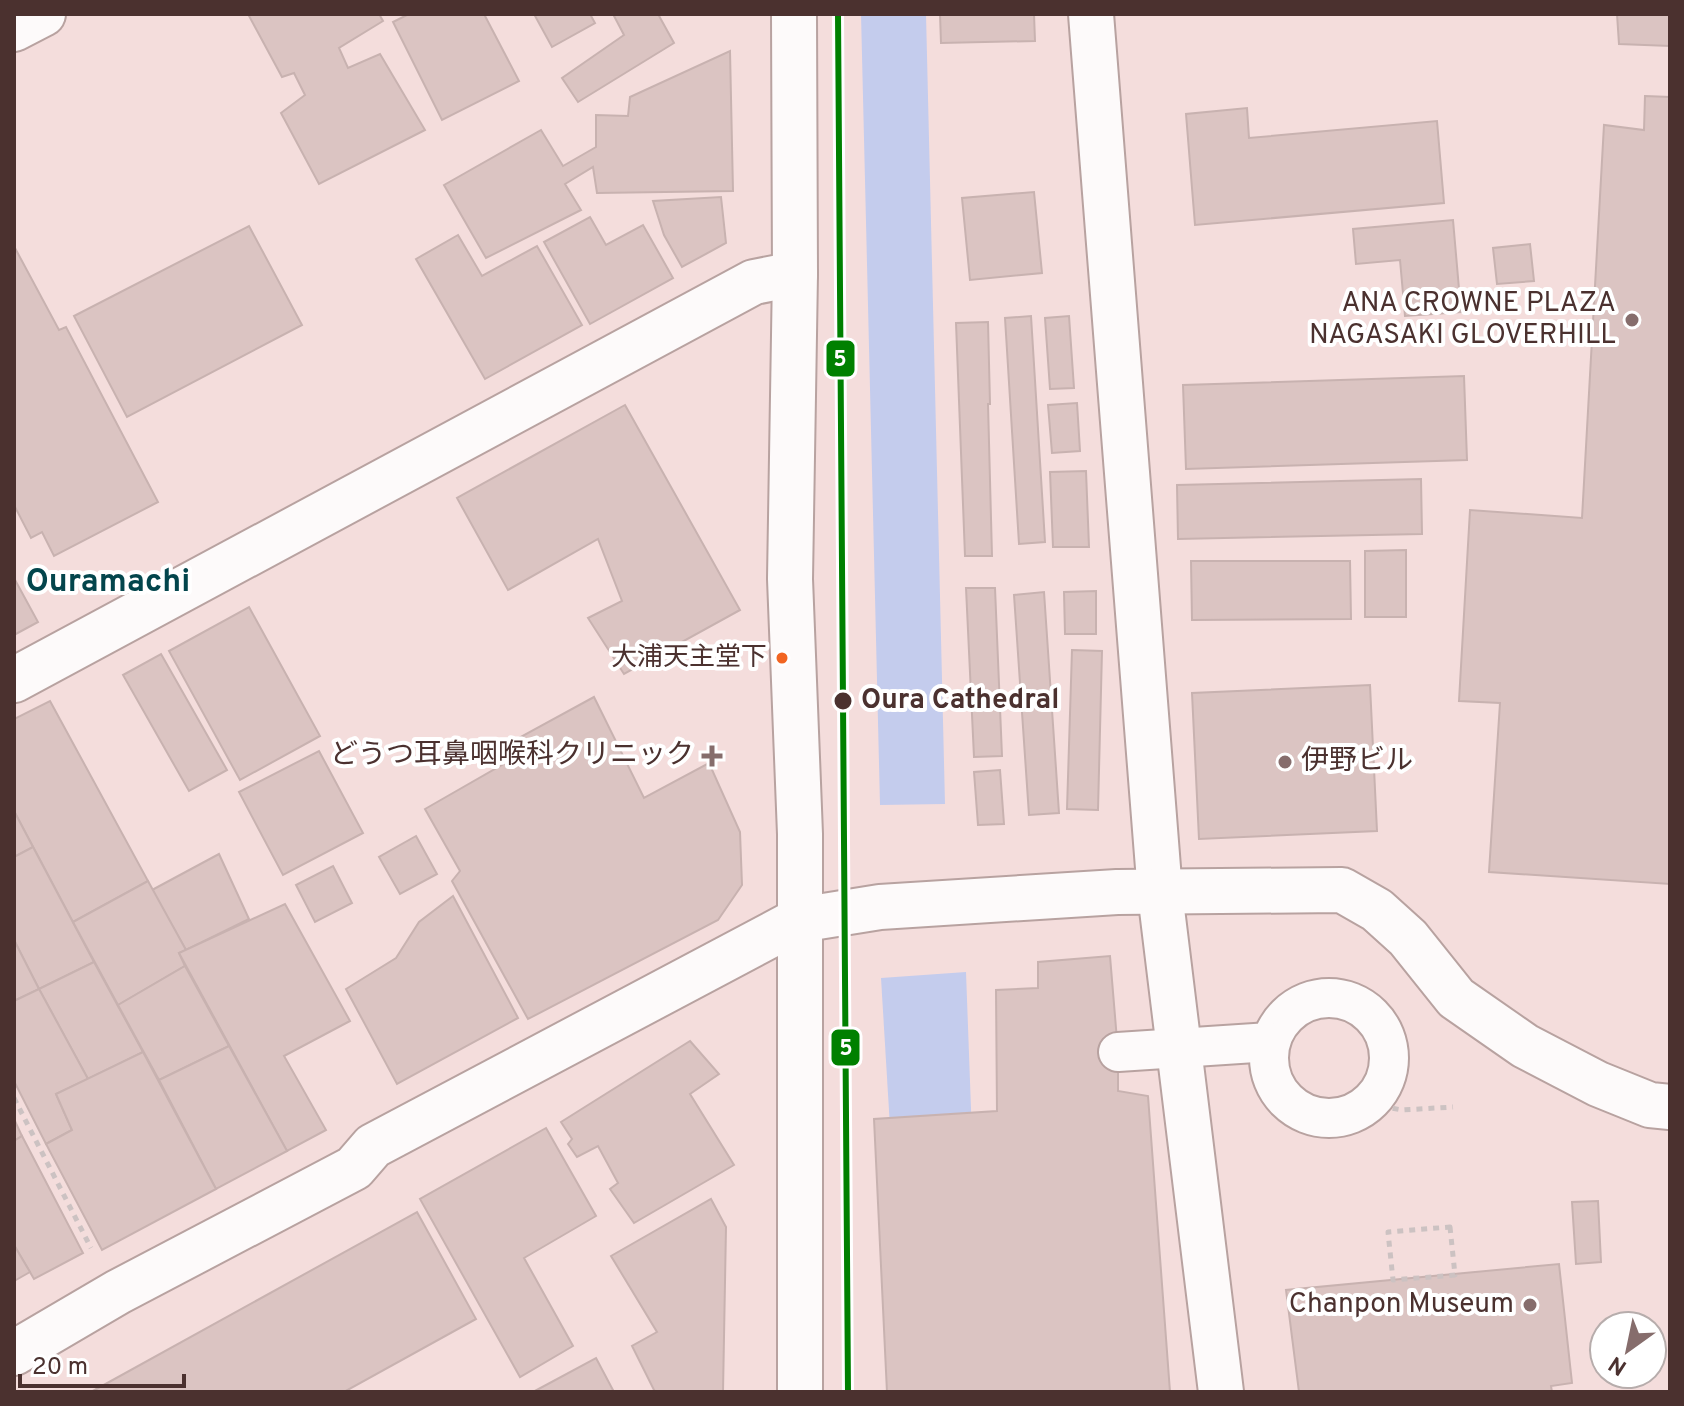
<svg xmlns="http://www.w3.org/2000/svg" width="1684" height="1406" viewBox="0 0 1684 1406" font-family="Overpass,'Noto Sans JP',sans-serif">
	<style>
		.water { fill: #c4cced }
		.building { fill: #dbc4c2; stroke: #c8b2b0; stroke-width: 2 }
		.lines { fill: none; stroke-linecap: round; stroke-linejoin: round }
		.pedestrian-casing { stroke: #b8a2a0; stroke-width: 42 }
		.minor-casing { stroke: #b8a2a0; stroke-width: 48 }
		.tertiary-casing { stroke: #b8a2a0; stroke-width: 48 }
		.path { stroke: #ccc2c2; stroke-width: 5; stroke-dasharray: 6 6; stroke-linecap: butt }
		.pedestrian { stroke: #fdfafa; stroke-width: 38 }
		.minor { stroke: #fdfafa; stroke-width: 44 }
		.tertiary { stroke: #fdfafa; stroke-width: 44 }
		.tram-1-casing { stroke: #fff; stroke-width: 12 }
		.tram-1 { stroke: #008000; stroke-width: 6 }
		.poi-dot { fill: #866d6c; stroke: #fff; stroke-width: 3 }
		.bus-dot { fill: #f26522; stroke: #fff; stroke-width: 3 }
		.stop-dot { fill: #4b312f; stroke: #fff; stroke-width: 3 }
		.labels { text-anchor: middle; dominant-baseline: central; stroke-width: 8; stroke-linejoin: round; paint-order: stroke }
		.bus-label { font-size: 26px; fill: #4b312f; stroke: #fff; text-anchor: end }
		.poi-label { font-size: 28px; fill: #4b312f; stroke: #fff; text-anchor: end }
		.stop-label { font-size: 28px; font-weight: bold; fill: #4b312f; stroke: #fff; text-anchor: start }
		.quarter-label { font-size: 32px; font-weight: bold; fill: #03454c; stroke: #fff }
		.line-badge { stroke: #fff; stroke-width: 3 }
		.badge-label { font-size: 22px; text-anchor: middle; font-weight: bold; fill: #fff }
	</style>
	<rect width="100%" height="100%" fill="#f4dddc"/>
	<g class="water">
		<path d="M861,14H926L945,804L880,805Z"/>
		<path d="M966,972L972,1136L906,1392L881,978Z"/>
	</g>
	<g class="building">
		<path d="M248,14H379L383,21L339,48L348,68L380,54L425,130L319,184L281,113L305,95L294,73L282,77Z"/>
		<path d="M409,14H484L519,81L442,120L393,22Z"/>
		<path d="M534,14H590L595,23L552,47Z"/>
		<path d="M613,14H658L674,43L578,102L562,78L624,35Z"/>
		<path d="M940,14H1034L1035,41L941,43Z"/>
		<path d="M1617,14H1670V46L1619,44Z"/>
		<path d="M730,51L733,191L597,193L593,167L565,184L581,210L486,258L444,185L541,130L563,166L596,147V115L628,116L630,97Z"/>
		<path d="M1645,96L1670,97V884L1489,872L1500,703L1459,701L1470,510L1582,518L1604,125L1644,130Z"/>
		<path d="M1247,108L1249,138L1437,121L1444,203L1195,225L1186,114Z"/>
		<path d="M1034,192L1042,273L970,280L962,198Z"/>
		<path d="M721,197L726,243L682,267L664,235L653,201Z"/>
		<path d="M590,217L606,245L643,225L673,278L590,324L544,242Z"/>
		<path d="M1453,220L1461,312L1405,316L1400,260L1356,264L1353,229Z"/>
		<path d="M249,226L302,325L127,417L74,316Z"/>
		<path d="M458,235L482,276L537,246L582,325L485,379L416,259Z"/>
		<path d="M1530,244L1534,281L1497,284L1493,248Z"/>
		<path d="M15,248L59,330L66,327L158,502L54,556L42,532L31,538L14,505V249Z"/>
		<path d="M1031,316L1045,542L1019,544L1005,318Z"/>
		<path d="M1069,316L1074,388L1050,389L1045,318Z"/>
		<path d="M988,322L990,404H988L992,556H965L956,323Z"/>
		<path d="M1464,376L1467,460L1186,469L1183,385Z"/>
		<path d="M1077,403L1080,451L1052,453L1048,405Z"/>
		<path d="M625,405L740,610L624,674L588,618L622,601L598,539L508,590L457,498Z"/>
		<path d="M1086,471L1089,547H1053L1050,472Z"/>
		<path d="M1421,479L1422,534L1178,539L1177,485Z"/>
		<path d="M1406,550V617H1365V551Z"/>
		<path d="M1191,561H1350L1351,619L1192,620Z"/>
		<path d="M14,578L38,622L14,635Z"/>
		<path d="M966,588H995L1002,756L974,757Z"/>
		<path d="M1096,591V634H1065L1064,592Z"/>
		<path d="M1044,592L1059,813L1029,815L1014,595Z"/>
		<path d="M249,607L320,736L240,780L169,651Z"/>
		<path d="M1072,650L1102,651L1098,810L1067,809Z"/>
		<path d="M161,654L227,770L189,791L123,675Z"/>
		<path d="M1370,685L1377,831L1199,839L1192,693Z"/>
		<path d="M594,697L644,798L709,763L740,832L742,885L718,920L528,1019L452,881L460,871L425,809L514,758L504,746Z"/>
		<path d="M50,701L148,881L73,922L14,811V719Z"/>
		<path d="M319,751L363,833L283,875L239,792Z"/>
		<path d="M1000,770L1004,824L978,825L974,772Z"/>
		<path d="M14,811L33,847L14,857Z"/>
		<path d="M416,836L437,874L400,894L379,857Z"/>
		<path d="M33,847L94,962L39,989L14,940V857Z"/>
		<path d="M219,854L249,919L186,950L152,890Z"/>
		<path d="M333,866L352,903L315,922L296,885Z"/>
		<path d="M148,881L186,950L179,953L185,966L118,1005L73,922Z"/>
		<path d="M453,896L518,1018L397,1084L346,989L396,958L419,922Z"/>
		<path d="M285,904L350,1021L284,1056L326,1130L287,1151L179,953Z"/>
		<path d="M14,940L39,989L14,1001Z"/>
		<path d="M1110,956L1118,1052V1091L1148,1096L1170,1392H887L874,1119L997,1111L996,990L1038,988V962Z"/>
		<path d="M94,962L143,1052L88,1079L39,989Z"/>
		<path d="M185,966L229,1046L159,1080L118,1005Z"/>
		<path d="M39,989L88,1079L56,1094L72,1130L46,1144L14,1081V1001Z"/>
		<path d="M690,1041L719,1074L690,1094L734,1165L634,1223L610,1189L618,1183L598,1146L577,1157L568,1144L572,1139L561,1122Z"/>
		<path d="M229,1046L287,1151L216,1189L159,1080Z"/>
		<path d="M143,1052L216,1189L102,1250L46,1144L72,1130L56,1094Z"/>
		<path d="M14,1119L22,1136L14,1141Z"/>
		<path d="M546,1128L596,1216L524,1258L573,1346L520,1377L420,1199Z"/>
		<path d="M22,1136L83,1253L34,1279L14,1245V1141Z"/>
		<path d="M711,1199L726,1227L723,1392H655L632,1346L657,1332L611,1256Z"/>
		<path d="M1598,1201L1601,1262L1576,1264L1572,1202Z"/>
		<path d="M417,1212L476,1319L344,1392H91Z"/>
		<path d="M14,1245L30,1272L14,1281Z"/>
		<path d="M1559,1264L1572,1383L1551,1386L1552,1392H1299L1286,1290Z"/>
		<path d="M596,1358L614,1392H533Z"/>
	</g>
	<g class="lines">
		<g class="pedestrian-casing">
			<g id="pedestrian">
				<circle cx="1329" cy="1058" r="60"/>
				<path d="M1118,1052L1270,1042"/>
			</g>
		</g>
		<g class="minor-casing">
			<g id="minor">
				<path d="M14,29L43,14"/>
				<path d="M14,680L754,282L795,274"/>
				<path d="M14,1353L118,1292L354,1168L373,1146L799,920"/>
			</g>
		</g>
		<g class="tertiary-casing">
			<g id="tertiary">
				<path d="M794,14L795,274L790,579L800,834V1392"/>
				<path d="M1091,14L1160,893L1221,1392"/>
				<path d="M799,920L880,907L1117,892L1342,890L1377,910L1408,938L1456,998L1525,1046L1598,1084L1650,1105L1670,1107"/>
			</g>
		</g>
		<g class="path">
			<path d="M14,1098L91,1248"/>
			<path d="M1369,1104L1402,1110L1453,1107"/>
			<path d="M1450,1227L1455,1275L1393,1280L1388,1232Z"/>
		</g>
		<use href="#pedestrian" class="pedestrian"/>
		<use href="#minor" class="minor"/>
		<use href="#tertiary" class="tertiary"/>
		<g class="tram-1-casing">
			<path id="tram-1" d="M838,14L848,1392"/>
		</g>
		<use href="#tram-1" class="tram-1"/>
	</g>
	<g class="poi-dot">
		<circle cx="1632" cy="320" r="8"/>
		<path d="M708 744h8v8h8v8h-8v8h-8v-8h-8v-8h8z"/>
		<circle cx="1285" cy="762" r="8"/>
		<circle cx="1530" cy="1305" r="8"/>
	</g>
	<circle class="bus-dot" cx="782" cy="658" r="7"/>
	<circle class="stop-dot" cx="843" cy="701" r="10"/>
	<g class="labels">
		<g class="bus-label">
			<text x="767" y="658">大浦天主堂下</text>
		</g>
		<g class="poi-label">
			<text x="1616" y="304">ANA CROWNE PLAZA<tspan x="1616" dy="32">NAGASAKI GLOVERHILL</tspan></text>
			<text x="694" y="756">どうつ耳鼻咽喉科クリニック</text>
			<text x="1301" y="762" text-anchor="start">伊野ビル</text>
			<text x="1514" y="1305">Chanpon Museum</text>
		</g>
		<g class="stop-label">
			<text x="861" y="701">Oura Cathedral</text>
		</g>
		<g class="quarter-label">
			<text x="108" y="583">Ouramachi</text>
		</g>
	</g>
	<g class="line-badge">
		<rect x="825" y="339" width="31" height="39" rx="8" fill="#008000"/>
		<rect x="830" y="1028" width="31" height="39" rx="8" fill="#008000"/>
	</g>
	<g class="badge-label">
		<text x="840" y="366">5</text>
		<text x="846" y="1055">5</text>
	</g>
	<rect width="1684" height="1406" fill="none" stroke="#4b312f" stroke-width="32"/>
	<g transform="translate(1628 1350) rotate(213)"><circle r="38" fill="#ffffff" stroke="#b7adac" stroke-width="2"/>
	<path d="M0-6L14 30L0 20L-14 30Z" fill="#866d6c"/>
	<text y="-12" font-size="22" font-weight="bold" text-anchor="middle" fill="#4b312f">N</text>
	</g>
	<path d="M20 1374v12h164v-12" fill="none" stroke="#4b312f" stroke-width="4"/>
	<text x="32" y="1374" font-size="24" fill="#4b312f" stroke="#ffffff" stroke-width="6" paint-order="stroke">20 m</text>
</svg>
